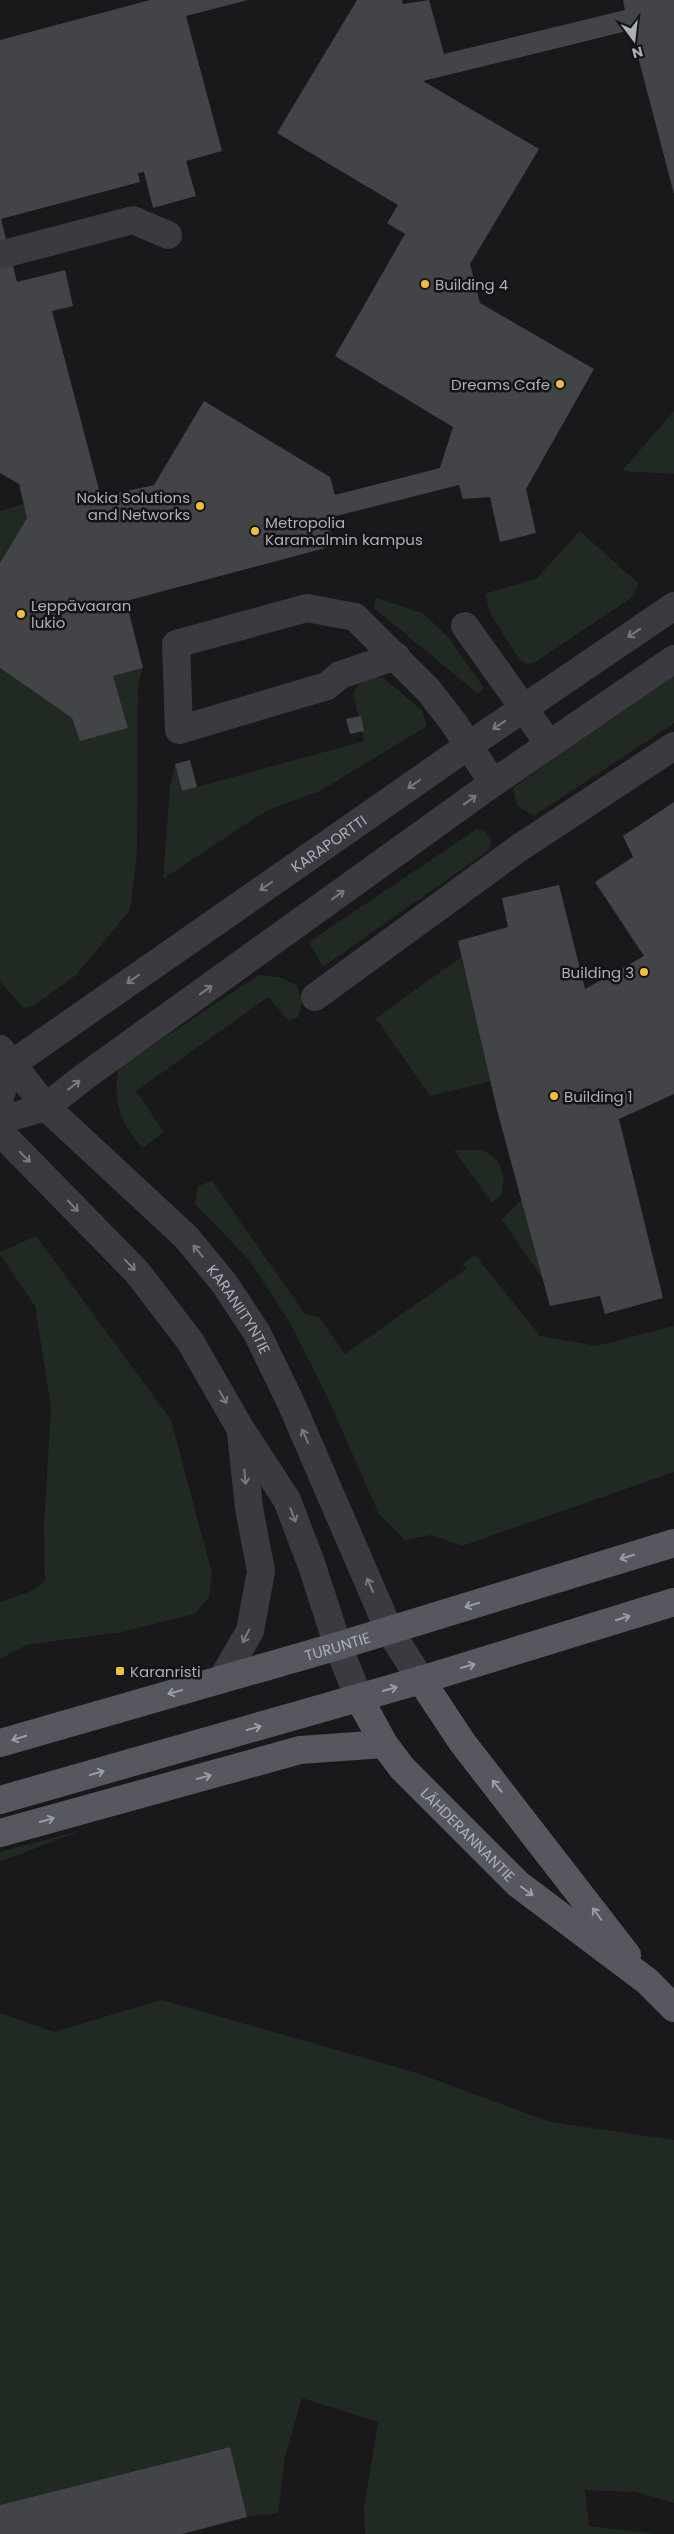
<svg xmlns="http://www.w3.org/2000/svg" width="674" height="2534" viewBox="0 0 674 2534" font-family="Poppins,sans-serif">
	<style>
		.green { fill: #202922 }
		.building { fill: #434448 }
		.lines { fill: none; stroke-linecap: round; stroke-linejoin: round }
		.minor { stroke: #3a3a40; stroke-width: 28 }
		.major { stroke: #56575f; stroke-width: 28 }
		.oneway { stroke: #787a83 }
		.oneway2 { stroke: #9a9da8 }
		.poi-dot { fill: #eec03d; stroke: #141316; stroke-width: 2 }
		.labels { text-anchor: middle; dominant-baseline: central; stroke-width: 5; stroke-linejoin: round; paint-order: stroke }
		.poi-label { font-size: 15px; fill: #abafba; stroke: #141316; text-anchor: start }
		.street-label { font-size: 15px; fill: #abafba; stroke: #141316 }
	</style>
	<rect width="100%" height="100%" fill="#19191b"/>
	<g class="green">
		<path d="M674,411V474L622,471Z"/>
		<path d="M24,504L27,518L0,563V511Z"/>
		<path d="M580,531L639,584L631,598L534,663L527,664L520,660L491,615L485,594L537,578Z"/>
		<path d="M376,598L424,614L448,637L484,688L477,693L374,608Z"/>
		<path d="M0,668L72,718L80,741L128,728L113,676L143,668L138,684L137,855L130,910L76,975L34,1006L23,1008L0,981Z"/>
		<path d="M674,670V723L534,816L517,806L513,788Z"/>
		<path d="M367,676L383,678L422,710L427,726L320,791L266,811L163,879L170,787L175,764L182,791L364,741L353,692Z"/>
		<path d="M477,829L484,830L491,841L489,850L323,967L309,942Z"/>
		<path d="M461,957L492,1081L430,1096L376,1018Z"/>
		<path d="M259,975L279,977L297,985L302,1001L298,1017L289,1021L268,997L136,1091L164,1132L142,1148C119,1119 114,1105 118,1068Z"/>
		<path d="M454,1150H483L498,1161L504,1178L501,1195L492,1203Z"/>
		<path d="M212,1181L305,1314L319,1317L345,1354L466,1269L463,1264L475,1255L540,1336L596,1346L674,1326V1472L462,1546L432,1535L405,1540L379,1514L326,1394L289,1321L249,1260L195,1204L198,1186Z"/>
		<path d="M522,1199L543,1279L502,1220Z"/>
		<path d="M36,1236L171,1420L212,1573L209,1597L195,1614L121,1632L26,1645L0,1659V1602L29,1592L45,1582L44,1527L51,1407L35,1306L0,1254V1252Z"/>
		<path d="M82,1830L0,1862V1852Z"/>
		<path d="M161,2000L417,2073L550,2122L674,2140V2503L636,2492L585,2490L589,2526L657,2534H365L364,2507L378,2422L302,2398L285,2456L278,2513L247,2517L229,2447L0,2505V2013L54,2032Z"/>
	</g>
	<g class="building">
		<path d="M150,0H248L186,16L222,151L186,161L196,196L153,208L144,172L138,173L140,182L1,219L17,282L65,270L73,306L52,311L101,497L154,485L204,401L330,477L335,495L440,468L453,427L335,356L405,234L387,223L398,205L277,133L357,0H402L403,4L429,0L444,54L625,10L623,0H674V194L631,30L423,81L539,149L470,264L480,303L594,369L526,489L536,533L500,542L490,497L463,499L459,485L328,518L333,546L126,601L143,668L113,676L128,728L80,741L72,718L0,668V563L27,518L19,484L0,473V40Z"/>
		<path d="M361,716L364,731L350,734L346,719Z"/>
		<path d="M190,760L197,787L182,791L175,764Z"/>
		<path d="M674,802V1094L619,1119L663,1298L605,1314L600,1296L550,1306L497,1110L458,941L508,927L502,898L559,885L585,989L644,956L595,882L633,857L623,836Z"/>
		<path d="M230,2447L247,2517L182,2534H0V2505Z"/>
	</g>
	<g class="lines">
		<g class="minor">
			<path d="M0,255L133,220L168,235"/>
			<path d="M465,626L549,744"/>
			<path d="M396,656L340,675L327,686L179,730L176,644L307,608L355,617L429,691L453,722L493,783"/>
			<path d="M315,997L519,848L674,746"/>
			<path id="s1" d="M0,1049L46,1107L186,1237L224,1283L257,1333L291,1403L389,1630L421,1680"/>
			<path id="s2" d="M0,1096L12,1064L468,746L674,606"/>
			<path d="M0,1120L46,1107L84,1077L493,783L674,659"/>
			<path d="M0,1132L137,1272L190,1341L240,1428L287,1500L311,1563L338,1646L359,1698"/>
			<path d="M222,1679L250,1631L261,1571L249,1508L241,1432"/>
		</g>
		<g class="major">
			<path d="M421,1680L462,1742L627,1955"/>
			<path id="s3" d="M359,1698L384,1744L402,1768L518,1884L647,1981L674,2008"/>
			<path id="s4" d="M0,1743L338,1646L674,1543"/>
			<path d="M0,1800L421,1680L674,1602"/>
			<path d="M0,1833L300,1750L384,1744"/>
		</g>
	</g>
	<defs><path id="oneway-shaft" d="M-6 0H5M1.5-3L5.5 0L1.5 3" fill="none" stroke-width="1.6" stroke-linecap="round" stroke-linejoin="round" transform="scale(1.25)"/></defs>
	<g class="oneway">
		<use href="#oneway-shaft" transform="translate(634 633) rotate(146)"/>
		<use href="#oneway-shaft" transform="translate(499 725) rotate(146)"/>
		<use href="#oneway-shaft" transform="translate(414 784) rotate(145)"/>
		<use href="#oneway-shaft" transform="translate(470 800) rotate(-36)"/>
		<use href="#oneway-shaft" transform="translate(266 886) rotate(145)"/>
		<use href="#oneway-shaft" transform="translate(338 895) rotate(-36)"/>
		<use href="#oneway-shaft" transform="translate(133 979) rotate(145)"/>
		<use href="#oneway-shaft" transform="translate(206 990) rotate(-36)"/>
		<use href="#oneway-shaft" transform="translate(74 1085) rotate(-38)"/>
		<use href="#oneway-shaft" transform="translate(25 1157) rotate(45)"/>
		<use href="#oneway-shaft" transform="translate(73 1206) rotate(47)"/>
		<use href="#oneway-shaft" transform="translate(198 1251) rotate(-130)"/>
		<use href="#oneway-shaft" transform="translate(130 1265) rotate(46)"/>
		<use href="#oneway-shaft" transform="translate(223 1397) rotate(60)"/>
		<use href="#oneway-shaft" transform="translate(305 1436) rotate(-114)"/>
		<use href="#oneway-shaft" transform="translate(245 1477) rotate(84)"/>
		<use href="#oneway-shaft" transform="translate(293 1515) rotate(69)"/>
		<use href="#oneway-shaft" transform="translate(370 1585) rotate(-113)"/>
		<use href="#oneway-shaft" transform="translate(246 1636) rotate(117)"/>
	</g>
	<g class="oneway2">
		<use href="#oneway-shaft" transform="translate(627 1557) rotate(163)"/>
		<use href="#oneway-shaft" transform="translate(472 1605) rotate(163)"/>
		<use href="#oneway-shaft" transform="translate(623 1618) rotate(-18)"/>
		<use href="#oneway-shaft" transform="translate(468 1666) rotate(-16)"/>
		<use href="#oneway-shaft" transform="translate(390 1689) rotate(-16)"/>
		<use href="#oneway-shaft" transform="translate(175 1692) rotate(164)"/>
		<use href="#oneway-shaft" transform="translate(254 1728) rotate(-16)"/>
		<use href="#oneway-shaft" transform="translate(19 1738) rotate(163)"/>
		<use href="#oneway-shaft" transform="translate(97 1773) rotate(-16)"/>
		<use href="#oneway-shaft" transform="translate(204 1777) rotate(-15)"/>
		<use href="#oneway-shaft" transform="translate(497 1786) rotate(-129)"/>
		<use href="#oneway-shaft" transform="translate(47 1820) rotate(-15)"/>
		<use href="#oneway-shaft" transform="translate(527 1891) rotate(37)"/>
		<use href="#oneway-shaft" transform="translate(597 1914) rotate(-127)"/>
	</g>
	<g class="poi-dot">
		<circle cx="425" cy="284" r="5"/>
		<circle cx="560" cy="384" r="5"/>
		<circle cx="200" cy="506" r="5"/>
		<circle cx="255" cy="531" r="5"/>
		<circle cx="21" cy="614" r="5"/>
		<circle cx="644" cy="972" r="5"/>
		<circle cx="554" cy="1096" r="5"/>
		<rect x="115" y="1666" width="10" height="10" rx="2.5"/>
	</g>
	<g class="labels">
		<g class="poi-label">
			<text x="435" y="284">Building 4</text>
			<text x="550" y="384" text-anchor="end">Dreams Cafe</text>
			<text x="190" y="497" text-anchor="end">Nokia Solutions<tspan x="190" dy="17">and Networks</tspan></text>
			<text x="265" y="522">Metropolia<tspan x="265" dy="17">Karamalmin kampus</tspan></text>
			<text x="31" y="605">Leppävaaran<tspan x="31" dy="17">lukio</tspan></text>
			<text x="634" y="972" text-anchor="end">Building 3</text>
			<text x="564" y="1096">Building 1</text>
			<text x="130" y="1671">Karanristi</text>
		</g>
		<g class="street-label">
			<text stroke="none"><textPath href="#s2" startOffset="420">KARAPORTTI</textPath></text>
			<text stroke="none"><textPath href="#s1" startOffset="355">KARANIITYNTIE</textPath></text>
			<text stroke="none"><textPath href="#s4" startOffset="351">TURUNTIE</textPath></text>
			<text stroke="none"><textPath href="#s3" startOffset="176">LÄHDERANNANTIE</textPath></text>
		</g>
	</g>
	<g transform="translate(634 40) rotate(165)" stroke="#141316" stroke-width="4" paint-order="stroke">
	<path d="M0-4L9 19L0 12L-9 19Z" fill="#abafba"/>
	<text y="-8" font-size="14" font-weight="bold" text-anchor="middle" fill="#abafba">N</text>
	</g>
</svg>
